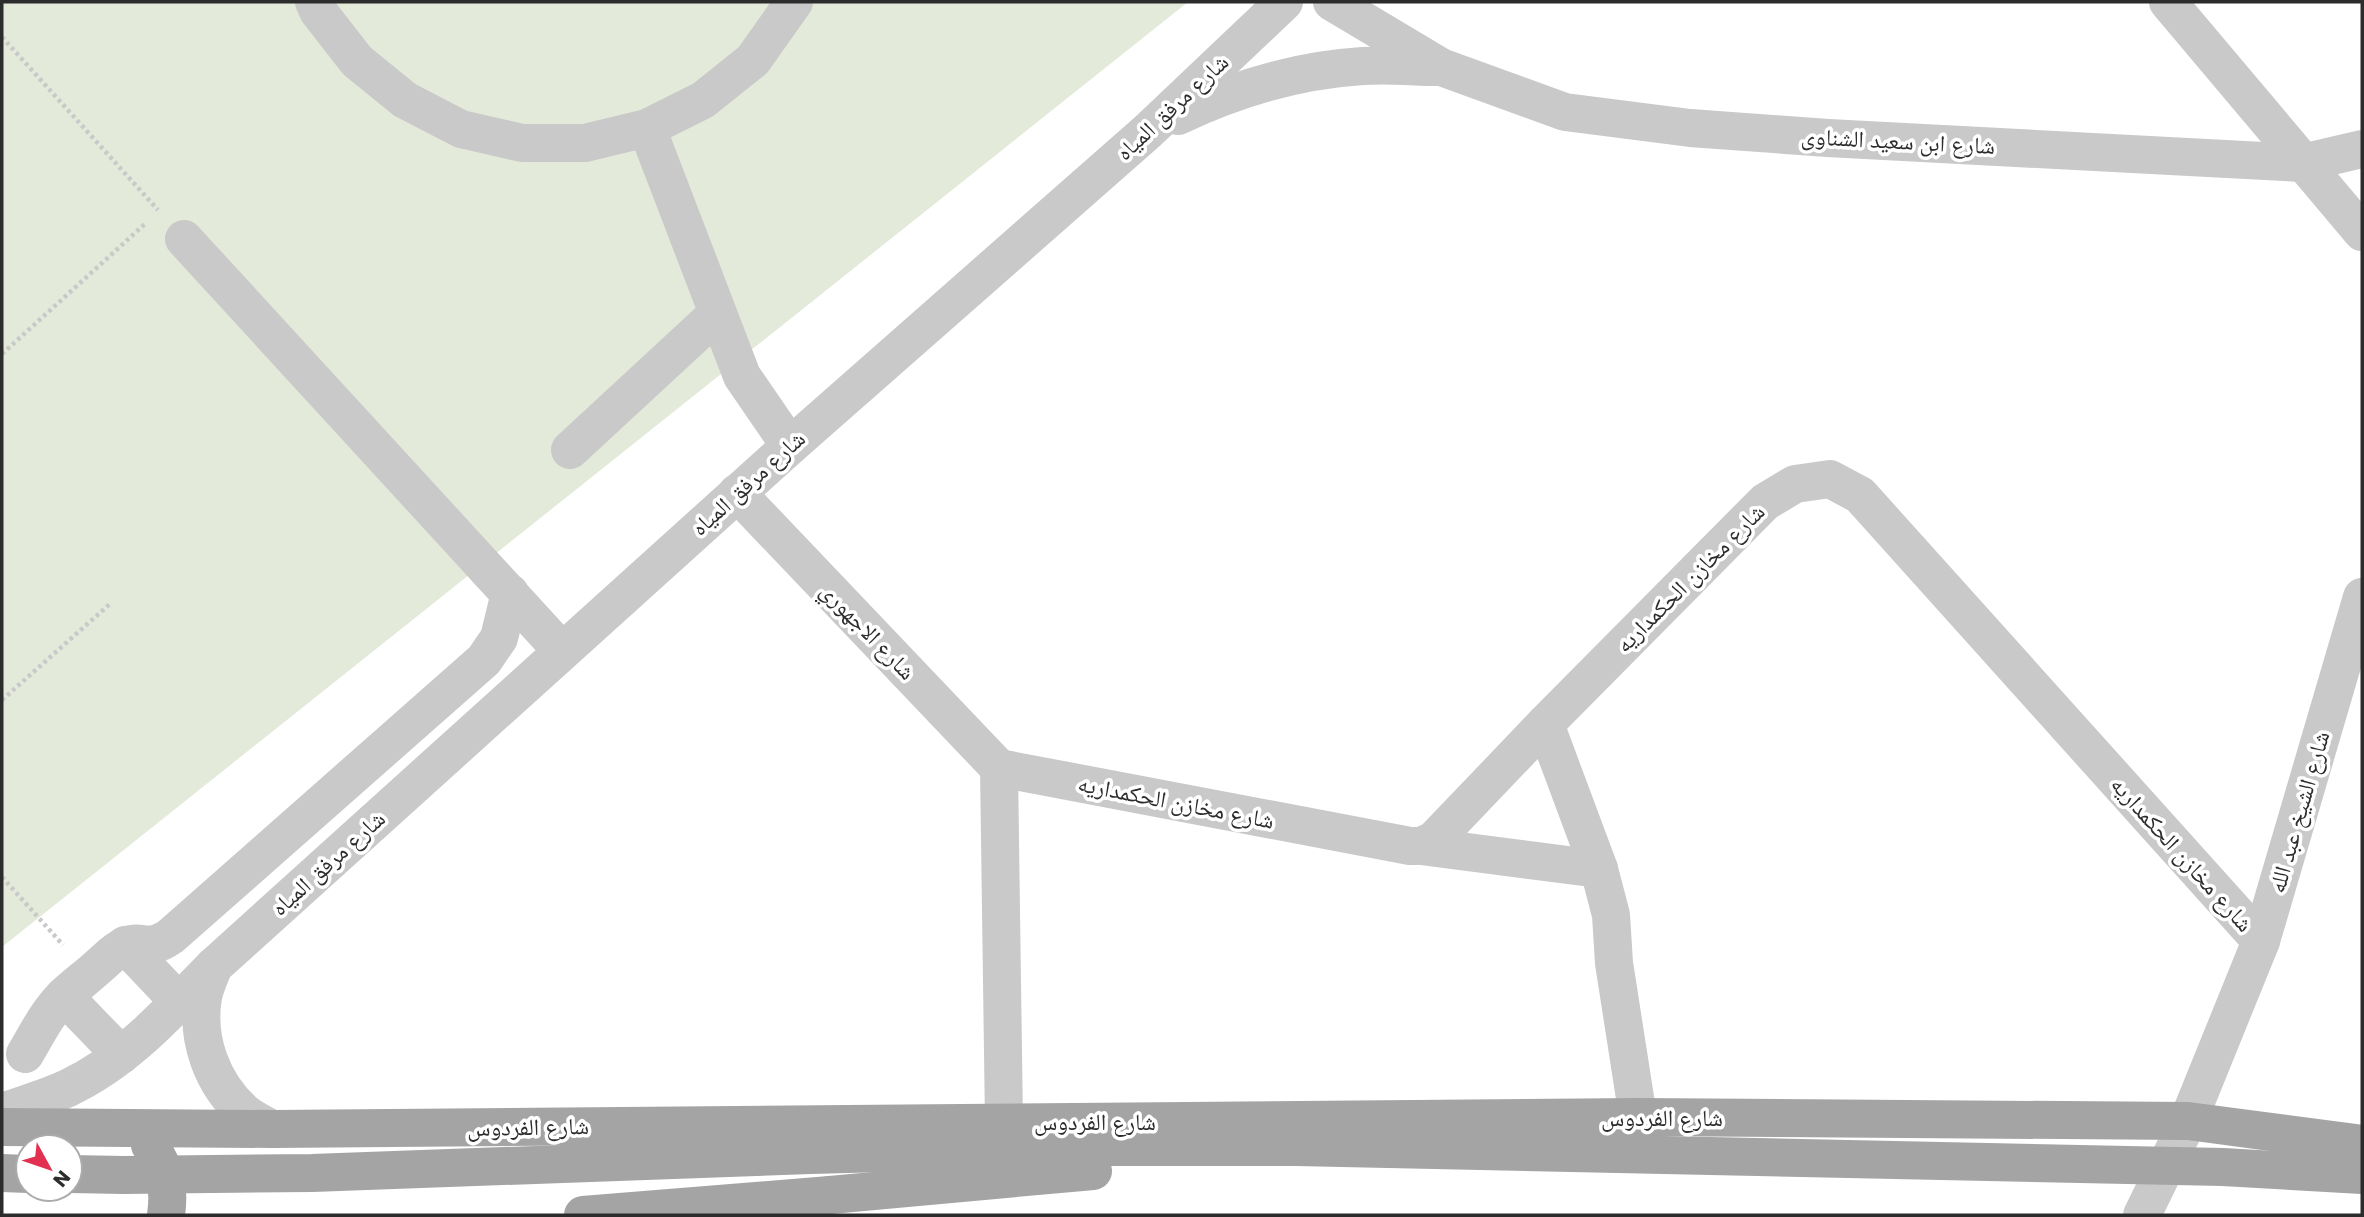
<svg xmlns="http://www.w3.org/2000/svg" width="2364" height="1217" viewBox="0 0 2364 1217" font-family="Poppins,'Noto Naskh Arabic',sans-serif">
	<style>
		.green { fill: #e4eada }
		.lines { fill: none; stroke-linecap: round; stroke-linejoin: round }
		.path { stroke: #c9c9c9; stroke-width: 4.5; stroke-dasharray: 3.5 3.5; stroke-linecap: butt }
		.minor { stroke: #c9c9c9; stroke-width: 38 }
		.major { stroke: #a4a4a4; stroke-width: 38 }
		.major-bridge { stroke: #a4a4a4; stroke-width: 38 }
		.labels { text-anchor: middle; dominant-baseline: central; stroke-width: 7; stroke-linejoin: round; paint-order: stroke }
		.street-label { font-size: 23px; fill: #2c2c2c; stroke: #fff }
	</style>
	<rect width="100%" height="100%" fill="#fff"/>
	<path class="green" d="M2,2H1188L2,947Z"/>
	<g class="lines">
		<g class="path">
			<path d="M2,37L158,210"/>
			<path d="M2,354L146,223"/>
			<path d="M2,700L111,603"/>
			<path d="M2,877L63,945"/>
		</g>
		<g class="minor">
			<path d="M314,2L318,11L357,61L405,100L461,129L522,143H585L647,128L703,100L753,60L794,2"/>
			<path d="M1332,2L1441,67L1565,112L1690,128L1828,138L2302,163L2362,149"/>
			<path d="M2168,2L2362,232"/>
			<path d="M1178,116C1237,88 1298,70 1363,66C1388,64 1414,67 1439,67"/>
			<path d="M647,128L742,376L790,446"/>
			<path d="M184,239L562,651"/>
			<path d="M570,450L717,314"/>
			<path d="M737,493L999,768"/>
			<path d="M1545,724L1599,869L1611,915L1614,963L1638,1117"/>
			<path d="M999,768L1410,846H1421L1434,840L1545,724L1765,502L1795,484L1830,479L1860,495L2261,941"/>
			<path d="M999,768L1004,1123"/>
			<path d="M1421,846L1599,869"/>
			<path d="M125,945L179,1002"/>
			<path d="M214,966C210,976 205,987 203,997C196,1039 212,1084 244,1112C252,1119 263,1124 272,1129"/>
			<path d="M64,996L121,1055"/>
			<path d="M25,1054C37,1034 48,1011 65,995C76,985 88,976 99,966C107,959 115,950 125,946C143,938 147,953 171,936L484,660L499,638L510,593"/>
			<path d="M2,1112C24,1104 47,1098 68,1088C126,1061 170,1011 214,966L790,446L1148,131L1284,2"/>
			<path d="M2142,1215L2188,1121L2261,941L2362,597"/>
		</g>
		<g class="major">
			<path d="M2,1127L272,1129L1638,1117L2188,1121L2362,1144"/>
			<path d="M150,1145C165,1167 170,1188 166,1215"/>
			<path d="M2,1173L28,1174"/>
			<path d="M70,1174L124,1175"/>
			<path d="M583,1215L830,1195"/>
		</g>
		<g class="major-bridge">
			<path d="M124,1175L312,1173L810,1155L1109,1147H1296L2223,1167L2362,1175"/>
			<path d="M830,1195L1093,1171"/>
		</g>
	</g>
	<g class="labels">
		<g class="street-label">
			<text transform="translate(1172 107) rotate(-43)">شارع مرفق المياه</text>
			<text transform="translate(1898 141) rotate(3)">شارع ابن سعيد الشناوى</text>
			<text transform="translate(748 483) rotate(-42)">شارع مرفق المياه</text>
			<text transform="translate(1690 578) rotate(-45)">شارع مخازن الحكمداريه</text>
			<text transform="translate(868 631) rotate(46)">شارع الاجهوري</text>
			<text transform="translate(1176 802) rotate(11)">شارع مخازن الحكمداريه</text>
			<text transform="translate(2299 812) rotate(-74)">شارع الشيخ عبد الله</text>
			<text transform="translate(2182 854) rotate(48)">شارع مخازن الحكمداريه</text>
			<text transform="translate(328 863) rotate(-42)">شارع مرفق المياه</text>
			<text x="1662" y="1118">شارع الفردوس</text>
			<text x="1095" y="1122">شارع الفردوس</text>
			<text transform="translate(528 1127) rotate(-1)">شارع الفردوس</text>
		</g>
	</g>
	<rect width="2364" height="1217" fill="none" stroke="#2c2c2c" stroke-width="7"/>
	<g transform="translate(49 1168) rotate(130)"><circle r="33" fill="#ffffff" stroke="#ababab" stroke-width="2"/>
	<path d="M0-5L12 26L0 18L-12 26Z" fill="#e13050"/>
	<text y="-10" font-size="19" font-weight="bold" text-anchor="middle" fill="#2c2c2c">N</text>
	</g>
</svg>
